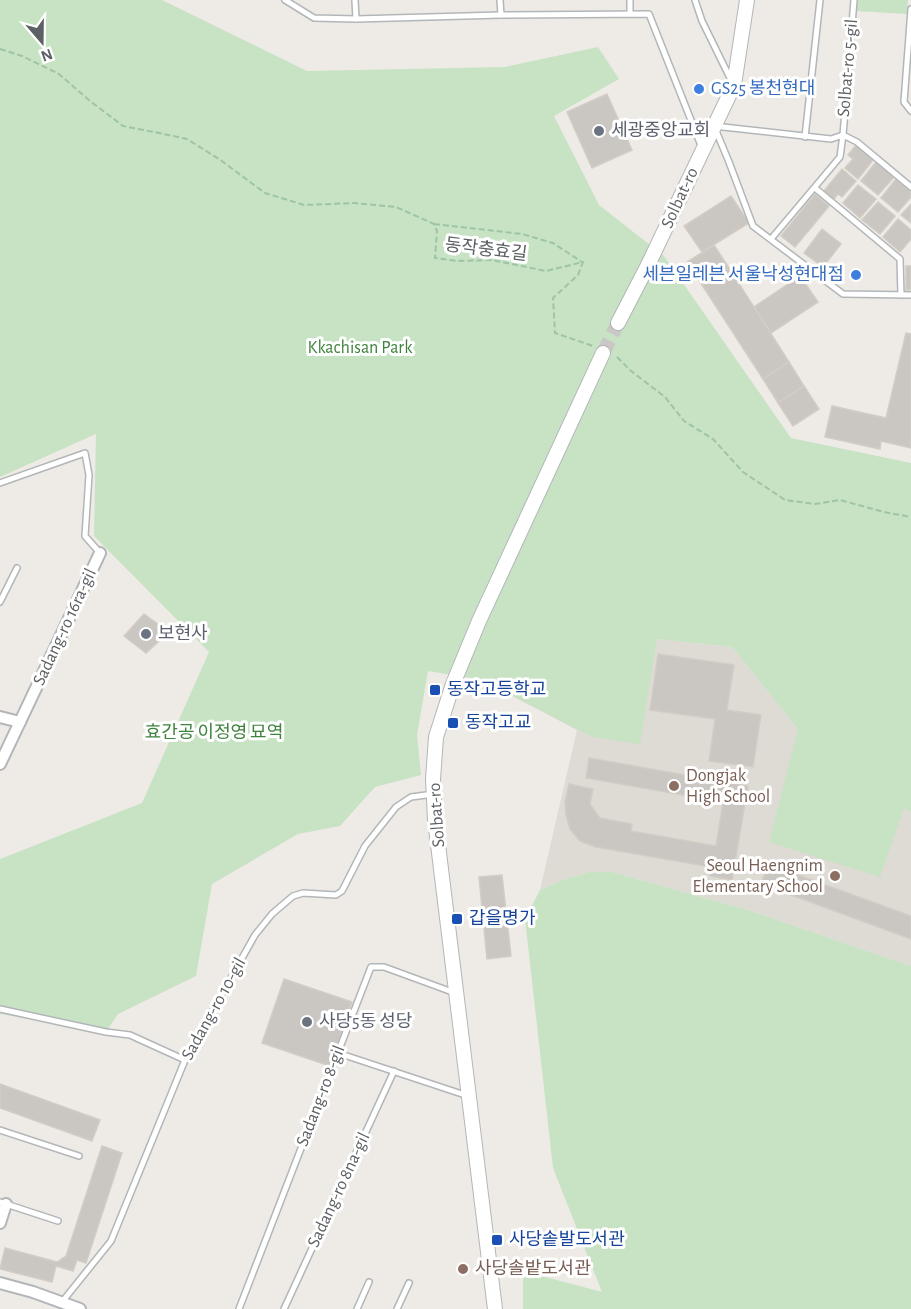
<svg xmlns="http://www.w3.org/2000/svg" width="911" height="1309" viewBox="0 0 911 1309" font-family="'Alegreya Sans','Noto Sans KR',sans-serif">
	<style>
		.education { fill: #dedad4 }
		.green { fill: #c7e3c4 }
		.building { fill: #cac6c2; stroke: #d2cdc4; stroke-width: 1.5 }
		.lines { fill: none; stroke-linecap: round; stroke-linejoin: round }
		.tertiary-tunnel { stroke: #cac8c6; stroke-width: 14; stroke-dasharray: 14 7; stroke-linecap: butt }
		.service-casing { stroke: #b3b6b9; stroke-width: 8 }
		.minor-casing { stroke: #b3b6b9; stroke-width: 14 }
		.tertiary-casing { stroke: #b3b6b9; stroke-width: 16 }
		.path { stroke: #9ec4a5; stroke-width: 2; stroke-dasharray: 6 3; stroke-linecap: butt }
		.service { stroke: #fff; stroke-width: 5 }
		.minor { stroke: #fff; stroke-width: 10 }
		.tertiary { stroke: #fff; stroke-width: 14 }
		.shop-dot { fill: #3f7fe0; stroke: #fff; stroke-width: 2 }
		.worship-dot { fill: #6b7280; stroke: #fff; stroke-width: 2 }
		.transit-dot { fill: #1a4fb4; stroke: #fff; stroke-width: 2 }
		.education-dot { fill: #8d6e63; stroke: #fff; stroke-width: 2 }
		.labels { text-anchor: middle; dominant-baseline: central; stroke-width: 6; stroke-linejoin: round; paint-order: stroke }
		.street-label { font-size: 18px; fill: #5d6164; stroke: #fff }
		.shop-label { font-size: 18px; fill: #366cbe; stroke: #fff; text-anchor: start }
		.worship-label { font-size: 18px; fill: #5b616d; stroke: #fff; text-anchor: start }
		.park-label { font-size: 18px; fill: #40833e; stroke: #fff }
		.transit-label { font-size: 18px; fill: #164399; stroke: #fff; text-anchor: start }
		.education-label { font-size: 18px; fill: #785e54; stroke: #fff; text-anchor: start }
	</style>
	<rect width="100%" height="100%" fill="#eeebe6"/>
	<path class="education" d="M638,637L732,647L798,729L911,812V966L751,911L612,872H589L563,880L540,890L577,730L482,680Z"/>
	<g class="green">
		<path d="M0,0H162L307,71L505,67L598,47L619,79L554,116L599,205L664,256L791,438L911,463V812L904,808L880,877L769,842L798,729L732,647L657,639L640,744L592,737L482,680L428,671L417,735L421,775L375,787L340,826L298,834L212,884L196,976L118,1014L106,1032L0,1014V859L142,803L209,652L94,536L96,434L0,477Z"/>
		<path d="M857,0H908L907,14L856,11Z"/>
		<path d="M589,872H612L751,911L911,966V1309H523V1271L602,1292L553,1168L525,919L540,890L563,880Z"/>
	</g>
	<g class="building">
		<path d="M607,94L632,150L592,168L567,112Z"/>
		<path d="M856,145L873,160L858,179L845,168L853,159L848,155Z"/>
		<path d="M876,162L894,177L878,195L861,181Z"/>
		<path d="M842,169L856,181L842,197L838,194L834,199L824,191Z"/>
		<path d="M896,179L911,192V197L898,212L881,198Z"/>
		<path d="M858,185L876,199L860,218L843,203Z"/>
		<path d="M815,194L829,206L795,247L781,236Z"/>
		<path d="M731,196L749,223L702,252L684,226Z"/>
		<path d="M878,202L895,216L880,234L862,220Z"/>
		<path d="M911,204V223L901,215Z"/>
		<path d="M898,219L911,230V239L900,252L883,237Z"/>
		<path d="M822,229L841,244L823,267L804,253Z"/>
		<path d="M714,245L729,268L702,285L687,262Z"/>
		<rect x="906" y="266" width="5" height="24"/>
		<path d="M729,268L789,362L763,379L702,285Z"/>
		<path d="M800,276L818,302L771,333L754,307Z"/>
		<path d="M906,333L911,334V448L881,441L880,449L825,437L832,406L886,418Z"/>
		<path d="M789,362L804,386L778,403L763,379Z"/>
		<path d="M804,386L819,409L793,426L778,403Z"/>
		<path d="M144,614L169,632L146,653L124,636Z"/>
		<path d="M658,654L734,665L727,710L761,715L753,767L709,761L715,719L650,710Z"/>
		<path d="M589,758L748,786L732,880L710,876L711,867L596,847L580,841L570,829L566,815L565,802L569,784L593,789L590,804L600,818L632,824L631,831L716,846L723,802L586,778Z"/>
		<path d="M768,864L911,916V939L761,884Z"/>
		<path d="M502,875L511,956L487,959L479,877Z"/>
		<path d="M284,979L352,1002L330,1066L262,1043Z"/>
		<path d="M0,1084L100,1120L92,1141L0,1108Z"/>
		<path d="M102,1146L122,1153L86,1263L77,1260L73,1271L56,1266L52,1282L0,1269L5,1248L57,1262L66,1256Z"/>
	</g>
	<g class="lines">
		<path class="tertiary-tunnel" d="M603,353L618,323"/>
		<g class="service-casing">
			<g id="service">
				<path d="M285,0L314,18L356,19L501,15L649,14L702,148"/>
				<path d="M355,0L356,19"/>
				<path d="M500,0L501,15"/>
				<path d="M630,0V13"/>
				<path d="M695,0L702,21L731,80"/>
				<path d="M854,0L843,135L857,142L911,187"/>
				<path d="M911,9L904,102L911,111"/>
				<path d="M805,137L820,0"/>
				<path d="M815,188L900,259L901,295"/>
				<path d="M771,239L840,157L843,135L831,139L714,126L729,162L753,226L843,294L911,295"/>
				<path d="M0,483L85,453L89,475L85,536L100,553"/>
				<path d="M0,602L17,568"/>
				<path d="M0,1009L106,1032L130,1035L185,1060"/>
				<path d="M338,1053L468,1096"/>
				<path d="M0,1130L79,1156"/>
				<path d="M0,1202L58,1221"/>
				<path d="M62,1302L111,1241L185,1060L255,935L272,914L293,896L303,893L336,895L342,891L365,846L396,807L411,797L434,794"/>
				<path d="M239,1309L371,967H384L455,993"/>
				<path d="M284,1309L394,1071"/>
				<path d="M357,1309L369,1282"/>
				<path d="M397,1309L409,1283"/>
			</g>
		</g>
		<g class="minor-casing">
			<g id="minor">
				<path d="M0,717L20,722"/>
				<path d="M0,764L100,553"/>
				<path d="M0,1223L6,1204"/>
				<path d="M0,1283L33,1292L80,1309"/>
			</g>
		</g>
		<g class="tertiary-casing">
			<g id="tertiary">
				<path d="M618,323L648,265L734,85L747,0"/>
				<path d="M495,1309L435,820L433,779L436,737L453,684L479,621L603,353"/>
			</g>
		</g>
		<g class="path">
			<path d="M0,49L22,56L59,74L90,101L123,126L154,132L187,139L219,159L265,193L304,205L354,203L396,207L434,224L437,231L435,258L458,261L492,260L546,271L583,262L578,275L553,298L555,333L593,346"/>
			<path d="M434,224L522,234L553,243L582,262"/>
			<path d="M617,357L631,371L665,397L684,421L713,439L743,472L785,500L815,504L840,500L884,512L911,517"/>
		</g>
		<use href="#service" class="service"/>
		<use href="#minor" class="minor"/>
		<use href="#tertiary" class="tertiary"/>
	</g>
	<g class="shop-dot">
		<circle cx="699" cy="89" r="6"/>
		<circle cx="856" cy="275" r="6"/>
	</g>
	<g class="worship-dot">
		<circle cx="599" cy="131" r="6"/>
		<circle cx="146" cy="634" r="6"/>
		<circle cx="307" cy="1022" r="6"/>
	</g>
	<g class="transit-dot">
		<rect x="429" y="684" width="12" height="12" rx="3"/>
		<rect x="447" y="717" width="12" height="12" rx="3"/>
		<rect x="451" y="913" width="12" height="12" rx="3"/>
		<rect x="491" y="1234" width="12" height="12" rx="3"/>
	</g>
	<g class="education-dot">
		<circle cx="674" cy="786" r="6"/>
		<circle cx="835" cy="876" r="6"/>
		<circle cx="463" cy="1269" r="6"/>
	</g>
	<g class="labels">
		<g class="street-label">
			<text transform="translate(848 68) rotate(-85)">Solbat-ro 5-gil</text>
			<text transform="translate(680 198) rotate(-65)">Solbat-ro</text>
			<text transform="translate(486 250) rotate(7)">동작충효길</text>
			<text transform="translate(65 627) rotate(-65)">Sadang-ro 16ra-gil</text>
			<text transform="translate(437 815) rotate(-94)">Solbat-ro</text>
			<text transform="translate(214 1009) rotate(-61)">Sadang-ro 10-gil</text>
			<text transform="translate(321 1096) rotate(-69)">Sadang-ro 8-gil</text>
			<text transform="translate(339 1190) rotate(-65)">Sadang-ro 8na-gil</text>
		</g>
		<g class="shop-label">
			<text x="711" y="89">GS25 봉천현대</text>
			<text x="844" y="275" text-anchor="end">세븐일레븐 서울낙성현대점</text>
		</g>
		<g class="worship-label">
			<text x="611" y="131">세광중앙교회</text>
			<text x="158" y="634">보현사</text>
			<text x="319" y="1022">사당5동 성당</text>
		</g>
		<g class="park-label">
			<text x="360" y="348">Kkachisan Park</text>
			<text x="214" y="733">효간공 이정영 묘역</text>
		</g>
		<g class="transit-label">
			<text x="447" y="690">동작고등학교</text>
			<text x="465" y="723">동작고교</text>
			<text x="469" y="919">갑을명가</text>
			<text x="509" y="1240">사당솥발도서관</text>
		</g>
		<g class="education-label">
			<text x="686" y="776">Dongjak<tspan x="686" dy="21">High School</tspan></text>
			<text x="823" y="866" text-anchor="end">Seoul Haengnim<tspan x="823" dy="21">Elementary School</tspan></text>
			<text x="475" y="1269">사당솔밭도서관</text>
		</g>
	</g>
	<g transform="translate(42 42) rotate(160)" stroke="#ffffff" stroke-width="4.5" paint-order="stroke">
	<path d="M0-4.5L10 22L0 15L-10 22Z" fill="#5d6164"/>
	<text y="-9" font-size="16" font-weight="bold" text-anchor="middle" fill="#5d6164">N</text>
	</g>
</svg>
